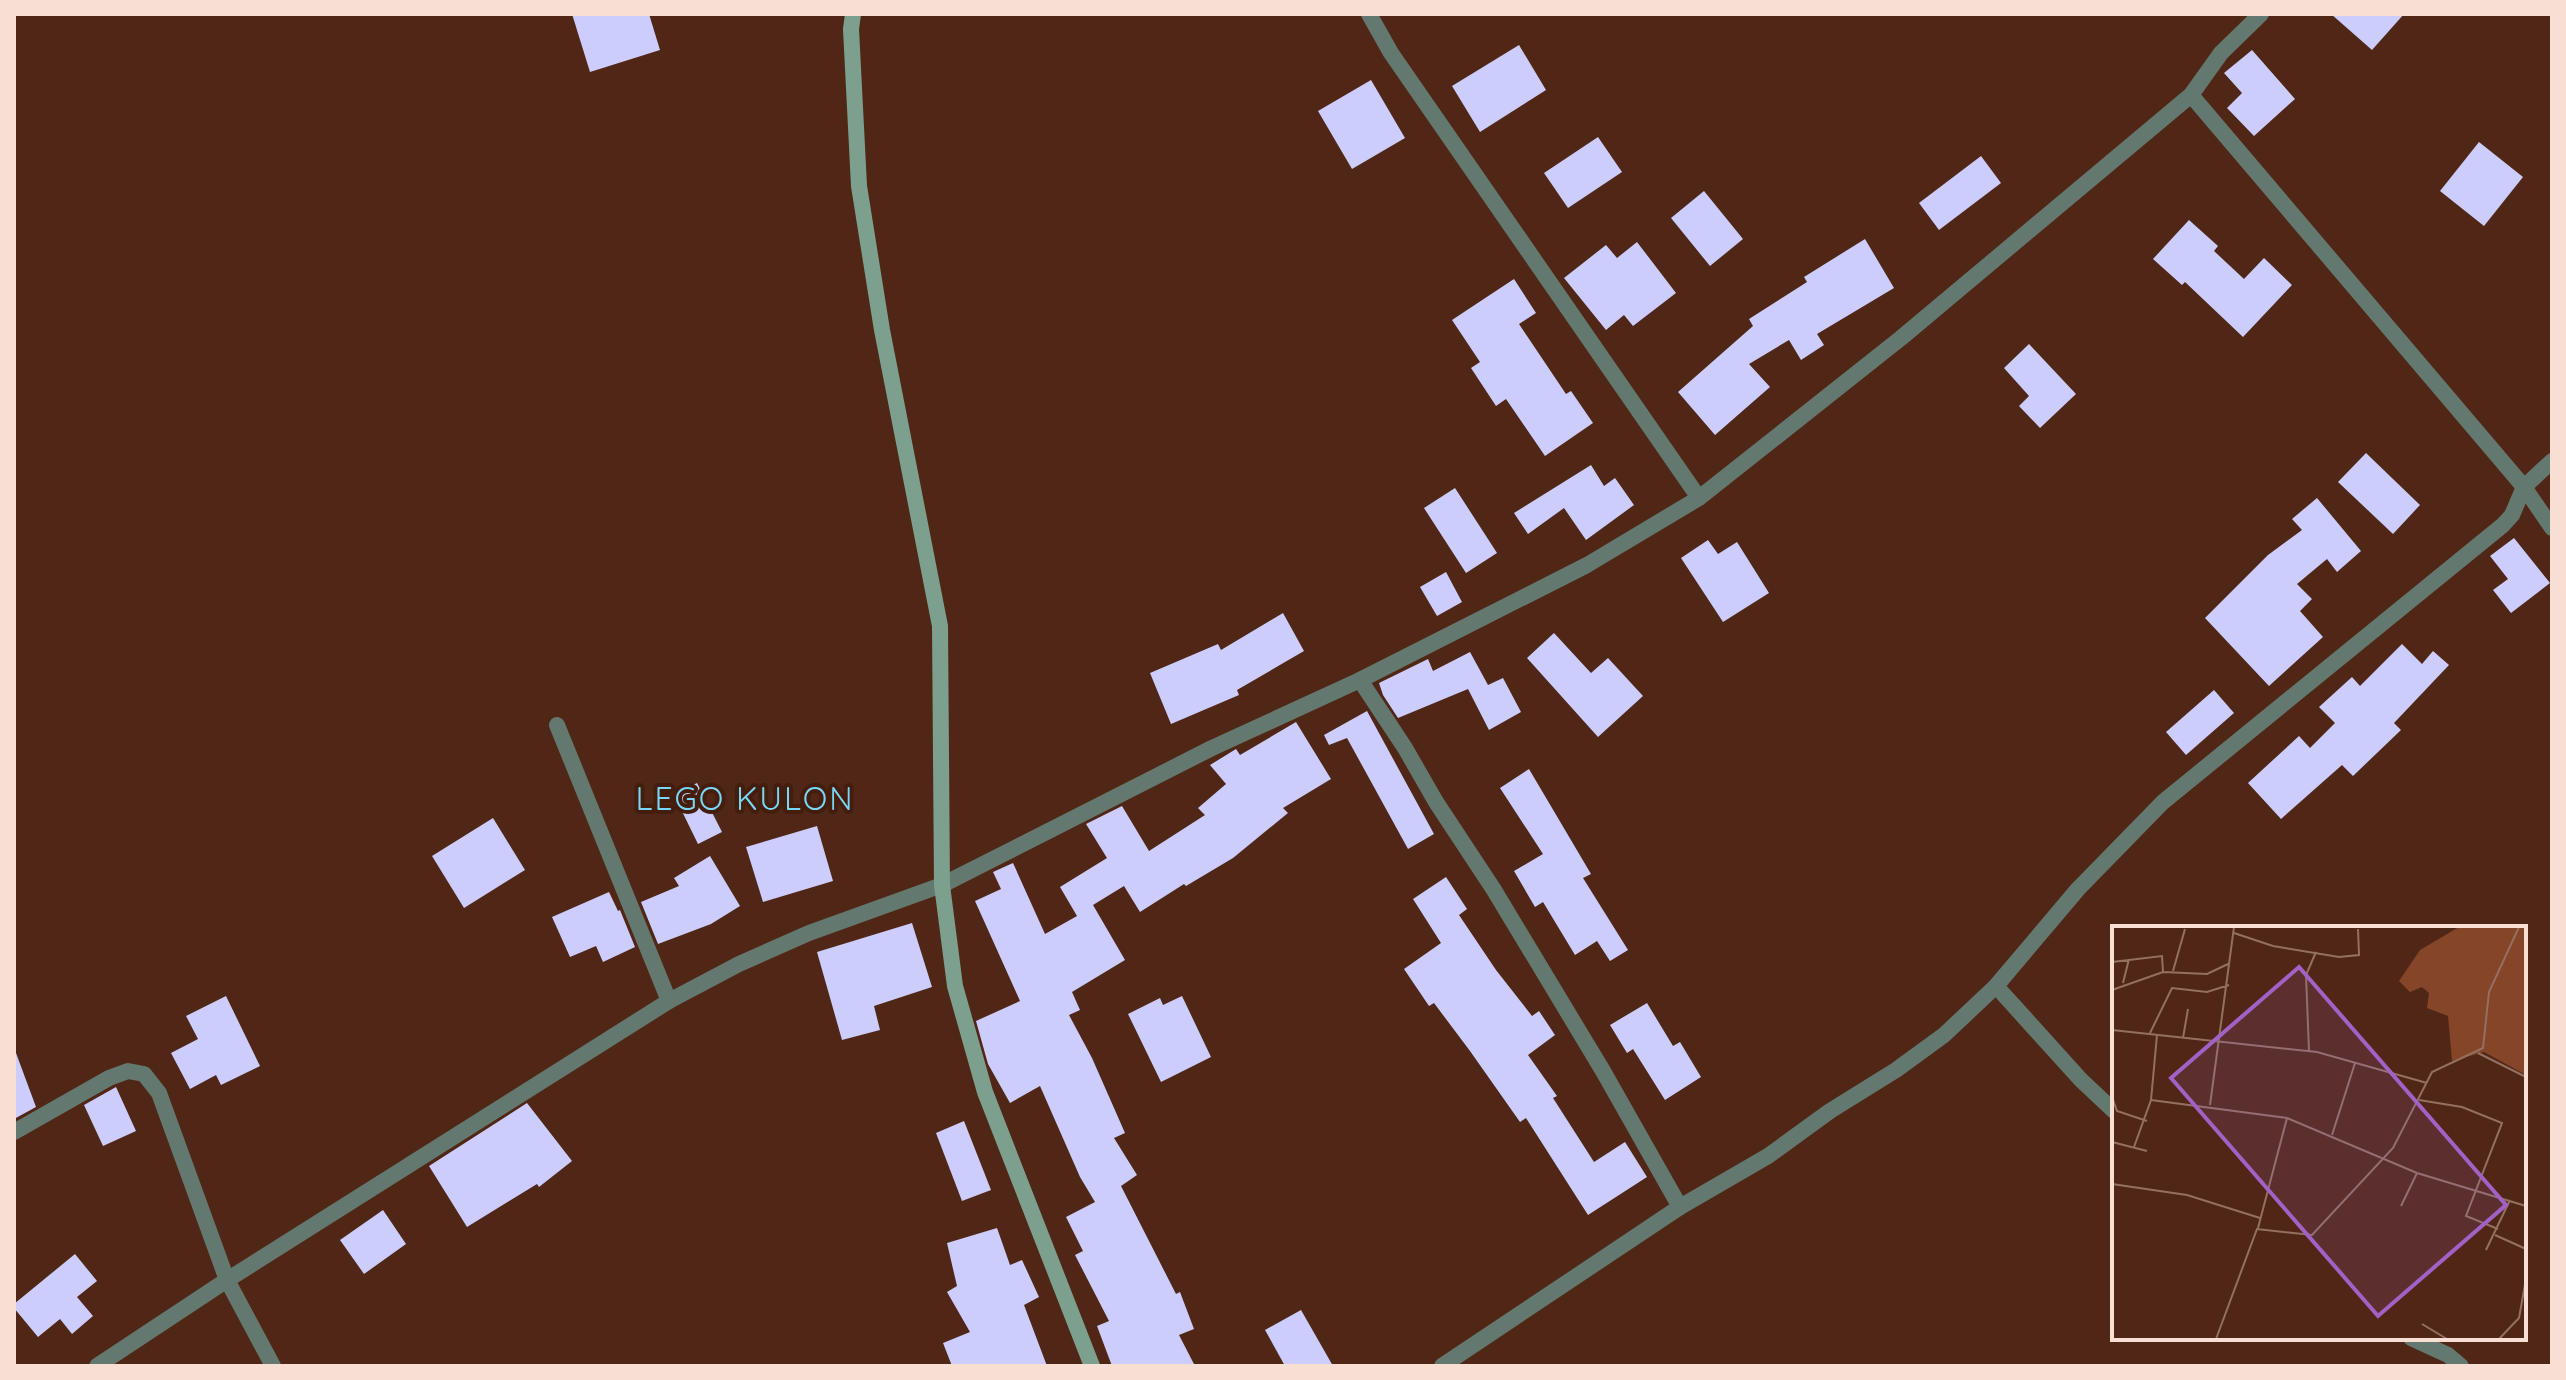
<svg xmlns="http://www.w3.org/2000/svg" width="2566" height="1380" viewBox="0 0 2566 1380" font-family="Quicksand,sans-serif">
	<style>
		.building { fill: #cccdfd }
		.lines { fill: none; stroke-linecap: round; stroke-linejoin: round }
		.street { stroke: #63786e; stroke-width: 16 }
		.secondary { stroke: #7d9f8e; stroke-width: 16 }
		.labels { text-anchor: middle; dominant-baseline: central; stroke-width: 8; stroke-linejoin: round; paint-order: stroke }
		.quarter-label { font-size: 32px; letter-spacing: 2px; fill: #79d6f7; stroke: #441d0c }
		.inset-road { fill: none; stroke: #947062; stroke-width: 2 }
		.view { fill: #a161c5; fill-opacity: 0.15; stroke: #a161c5; stroke-width: 4 }
		.inset-edge { fill: none; stroke: #f9ded3; stroke-width: 4 }
	</style>
	<rect width="100%" height="100%" fill="#502716"/>
	<g class="building">
		<path d="M572,14H649L660,50L590,72Z"/>
		<path d="M2331,14H2404L2372,50Z"/>
		<path d="M1519,45L1546,90L1480,132L1452,86Z"/>
		<path d="M2252,50L2295,99L2254,136L2227,108L2242,93L2224,73Z"/>
		<path d="M1371,80L1405,138L1352,169L1318,111Z"/>
		<path d="M1598,137L1622,172L1568,208L1544,173Z"/>
		<path d="M2479,142L2523,177L2484,226L2440,191Z"/>
		<path d="M1981,156L2001,183L1939,230L1919,203Z"/>
		<path d="M1704,191L1743,239L1710,266L1671,218Z"/>
		<path d="M2189,220L2218,246L2214,251L2244,279L2264,258L2292,285L2243,337L2185,282L2182,285L2153,259Z"/>
		<path d="M1865,239L1894,288L1817,334L1824,345L1801,360L1789,340L1749,364L1770,387L1715,435L1678,392L1753,326L1749,319L1807,282L1804,277Z"/>
		<path d="M1637,242L1676,293L1633,326L1624,315L1606,330L1564,278L1606,245L1617,258Z"/>
		<path d="M1514,279L1536,313L1519,324L1566,394L1571,391L1593,423L1545,456L1506,399L1496,406L1471,368L1480,362L1452,320Z"/>
		<path d="M2029,344L2076,394L2040,428L2019,406L2029,396L2004,368Z"/>
		<path d="M2366,453L2420,505L2393,534L2338,482Z"/>
		<path d="M1591,465L1604,486L1615,478L1634,505L1586,540L1564,508L1528,534L1514,513Z"/>
		<path d="M1455,488L1497,553L1466,573L1424,508Z"/>
		<path d="M2317,498L2361,551L2337,572L2327,559L2297,584L2312,599L2300,611L2323,637L2269,686L2205,618L2268,555L2302,530L2292,519Z"/>
		<path d="M2514,538L2550,583L2511,613L2493,590L2508,579L2490,556Z"/>
		<path d="M1708,540L1718,554L1737,542L1769,593L1723,622L1681,558Z"/>
		<path d="M1446,572L1462,602L1437,616L1420,587Z"/>
		<path d="M1283,613L1304,651L1237,690L1239,695L1171,724L1150,673L1218,644L1221,650Z"/>
		<path d="M1554,633L1591,673L1608,658L1643,696L1598,737L1527,658Z"/>
		<path d="M2402,644L2422,664L2433,651L2449,665L2394,723L2401,730L2353,776L2342,765L2281,819L2248,783L2299,736L2310,748L2335,723L2319,707L2352,677L2360,686Z"/>
		<path d="M1470,652L1488,685L1503,678L1521,712L1489,730L1468,689L1398,718L1383,695L1379,683L1428,659L1433,671Z"/>
		<path d="M2214,690L2234,713L2186,755L2166,732Z"/>
		<path d="M1367,711L1434,834L1408,849L1347,738L1329,745L1324,735Z"/>
		<path d="M1296,722L1331,779L1283,808L1288,813L1233,858L1186,886L1184,884L1140,912L1124,886L1093,905L1125,960L1072,992L1080,1010L1069,1015L1092,1058L1125,1133L1114,1138L1137,1175L1121,1186L1176,1294L1180,1292L1194,1329L1179,1335L1195,1366H1112L1097,1326L1109,1321L1075,1255L1083,1251L1066,1217L1095,1202L1080,1177L1040,1086L1010,1103L988,1064L976,1021L1020,1001L975,901L1001,889L993,872L1013,863L1045,934L1077,916L1060,887L1107,858L1086,824L1122,806L1149,851L1205,815L1198,808L1226,784L1210,765L1236,749L1240,755Z"/>
		<path d="M1529,769L1591,874L1583,878L1628,950L1610,961L1597,941L1575,955L1543,902L1535,907L1514,871L1543,854L1500,788Z"/>
		<path d="M697,783L722,832L698,844L674,795Z"/>
		<path d="M493,818L525,870L464,908L432,856Z"/>
		<path d="M817,826L833,881L763,902L746,847Z"/>
		<path d="M710,856L740,906L711,924L658,944L641,902L679,886L674,878Z"/>
		<path d="M1446,877L1467,909L1459,915L1496,970L1532,1016L1539,1011L1555,1035L1528,1055L1557,1096L1553,1098L1594,1162L1625,1142L1647,1177L1588,1215L1526,1118L1520,1122L1470,1051L1434,1003L1429,1006L1404,969L1441,943L1413,899Z"/>
		<path d="M609,892L618,911L620,910L635,947L603,962L596,946L570,957L552,917Z"/>
		<path d="M912,923L932,987L874,1006L880,1030L842,1040L817,952Z"/>
		<path d="M226,996L260,1066L221,1085L216,1075L190,1089L171,1053L198,1039L186,1016Z"/>
		<path d="M1182,996L1211,1057L1161,1082L1128,1014L1160,998L1163,1005Z"/>
		<path d="M1647,1003L1673,1046L1680,1042L1701,1077L1665,1100L1633,1049L1627,1053L1610,1025Z"/>
		<path d="M16,1053L36,1107L14,1119V1054Z"/>
		<path d="M116,1087L136,1131L103,1146L84,1105Z"/>
		<path d="M527,1103L572,1161L539,1187L537,1184L467,1227L429,1166Z"/>
		<path d="M964,1121L991,1190L962,1201L936,1133Z"/>
		<path d="M383,1210L406,1244L364,1274L340,1240Z"/>
		<path d="M997,1228L1010,1265L1022,1260L1039,1297L1024,1305L1047,1366H952L943,1343L970,1332L947,1292L957,1286L947,1243Z"/>
		<path d="M75,1254L97,1281L77,1297L93,1316L72,1334L60,1319L38,1337L14,1308V1304Z"/>
		<path d="M1301,1310L1333,1366H1285L1265,1330Z"/>
	</g>
	<g class="lines">
		<g class="street">
			<path d="M1369,14L1391,53L1699,498"/>
			<path d="M2191,95L2524,487L2552,528"/>
			<path d="M1360,680L1405,748L1436,802L1494,890L1603,1071L1680,1207"/>
			<path d="M557,725L669,1001"/>
			<path d="M1996,986L2081,1080L2114,1111"/>
			<path d="M14,1132L109,1078L128,1071L144,1074L159,1093L227,1280L273,1366"/>
			<path d="M2411,1338L2448,1355L2461,1366"/>
			<path d="M97,1366L227,1280L669,1001L739,964L809,933L942,885L1212,748L1360,680L1587,565L1699,498L1901,338L2191,95L2221,53L2261,14"/>
			<path d="M1442,1366L1680,1207L1768,1156L1830,1111L1896,1070L1944,1035L1996,986L2078,889L2163,802L2503,525L2512,515L2524,487L2552,461"/>
		</g>
		<path class="secondary" d="M853,14L851,29L859,186L882,330L940,626L942,885L955,986L985,1092L1092,1366"/>
	</g>
	<g class="labels">
		<g class="quarter-label">
			<text x="745" y="798">LEGO KULON</text>
		</g>
	</g>
	<g transform="translate(2112 926)">
		<rect width="414" height="414" fill="#502716"/>
		<path d="M347,1H414V149L372,126L340,135L336,90L315,82L317,67L310,61L298,66L287,55L308,24Z" fill="#844529"/>
		<path class="inset-road" d="M122,7L161,20L227,31L247,29L246,3M0,36L50,30L51,46M61,45L73,3M11,57L17,33M0,64L51,46L95,48L116,38M0,104L205,126L315,157M38,107L60,62L95,66L117,59M71,112L76,83M197,125L194,49L204,26M366,127L414,151M0,171L5,185L35,195M39,174L175,192L305,247L414,280M307,174L350,181L390,197L354,290L386,303M98,179L122,1M220,209L243,137M0,216L35,225M22,221L39,174L45,109M0,258L75,269L148,292M289,280L305,247M146,302L175,192M383,309L414,323M374,324L398,274M310,398L335,413M104,413L145,303L200,309L281,222L320,146L371,122L377,66L407,1M387,413L407,392L414,353"/>
		<path class="view" d="M187,41L394,279L266,390L59,152Z"/>
		<rect width="414" height="414" class="inset-edge"/>
	</g>
	<rect width="2566" height="1380" fill="none" stroke="#f9ded3" stroke-width="32"/>
</svg>
